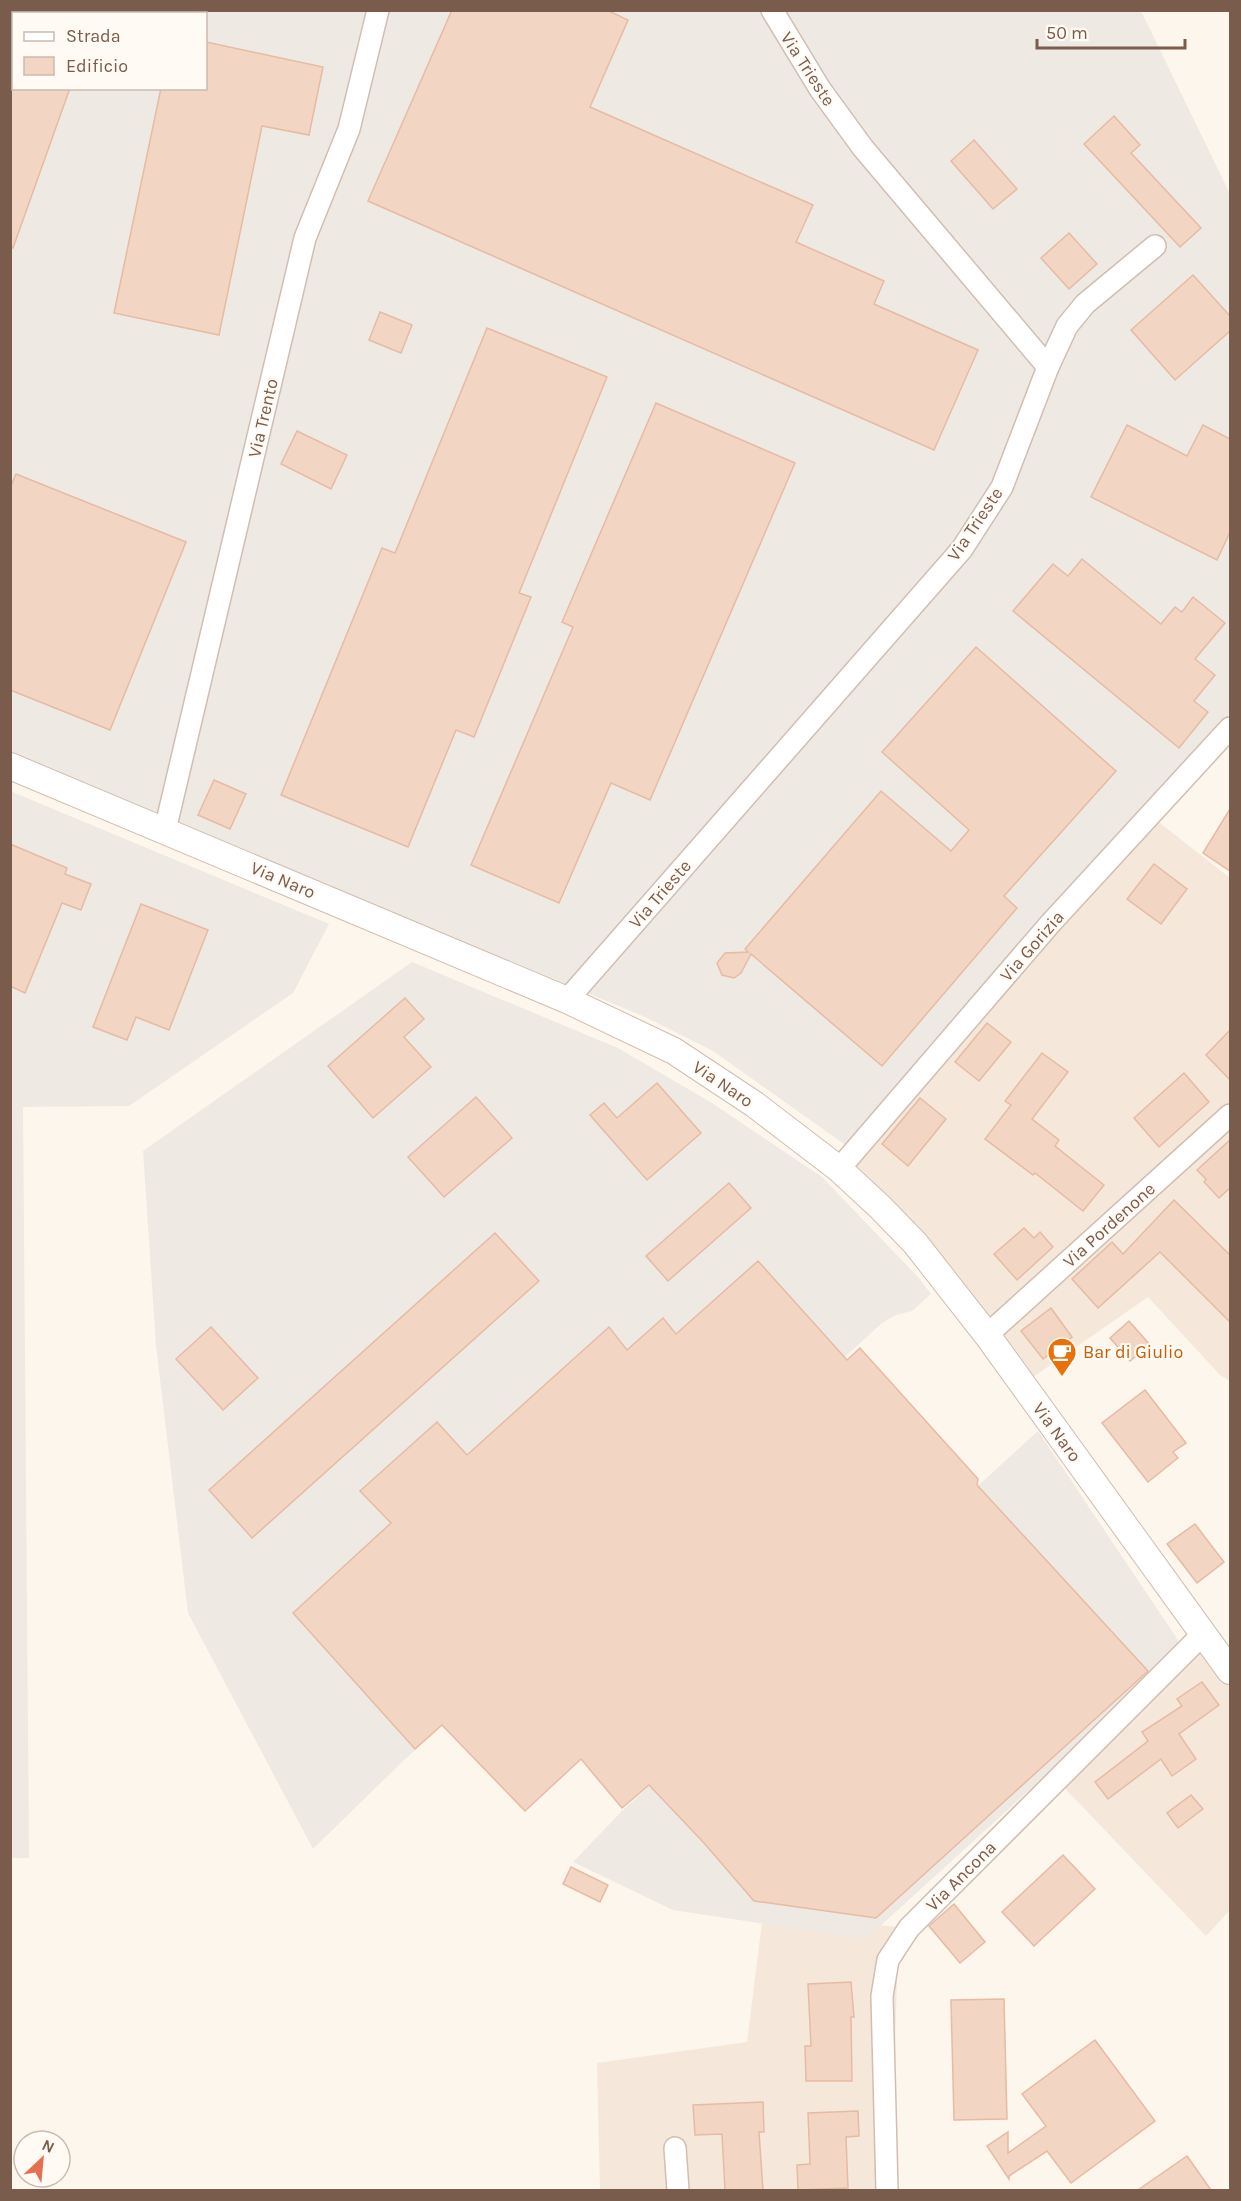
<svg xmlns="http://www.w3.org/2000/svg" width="1241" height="2201" viewBox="0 0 1241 2201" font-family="Karla,sans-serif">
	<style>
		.residential { fill: #f5e8da }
		.industrial { fill: #efe9e4; fill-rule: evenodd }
		.building { fill: #f3d5c3; stroke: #e6bba3; stroke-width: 1.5 }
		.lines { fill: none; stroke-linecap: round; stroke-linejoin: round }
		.minor-casing { stroke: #d1beb0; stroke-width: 24 }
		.tertiary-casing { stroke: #d1beb0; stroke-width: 28 }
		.minor { stroke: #fff; stroke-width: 21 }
		.tertiary { stroke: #fff; stroke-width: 26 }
		.labels { text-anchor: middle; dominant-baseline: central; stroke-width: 4.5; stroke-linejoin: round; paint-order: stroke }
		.street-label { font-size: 18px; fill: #7a5c4d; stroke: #fffaf3 }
		.food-label { font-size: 18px; fill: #c56008; stroke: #fffaf3; text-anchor: start }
	</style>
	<rect width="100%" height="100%" fill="#fdf6ec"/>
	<g class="residential">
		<path d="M1151,816L1230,878V1381L1220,1375L1148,1297L1023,1384L839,1169Z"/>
		<path d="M1203,1634L1230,1671V1910L1206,1936L1057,1780Z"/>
		<path d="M763,1914L909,1928L898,1943L891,2190H600L597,2063L747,2042Z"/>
	</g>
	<g class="industrial">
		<path d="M10,11H1141L1230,194V712L1226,720L851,1149L713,1051L645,1017L11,752ZM14,14H206V88H14Z"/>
		<path d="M10,791L329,924L293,993L129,1106L23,1107L29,1858H11Z"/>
		<path d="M412,962L618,1048L712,1103L822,1177L918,1277L931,1294L912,1311L896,1315L882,1323L402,1762L313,1849L188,1613L156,1346L143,1151Z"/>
		<path d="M1038,1431L1184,1649L866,1939L673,1910L573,1862L622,1811Z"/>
	</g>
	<g class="building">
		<path d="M452,10H607L628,20L590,107L813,205L796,242L884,281L874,304L978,350L934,450L368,201Z"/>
		<path d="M206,42L323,67L309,135L262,126L219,335L114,313L161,88H206Z"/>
		<path d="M10,88H70L13,248H10Z"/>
		<path d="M1114,116L1140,145L1131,153L1201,228L1180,247L1084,144Z"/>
		<path d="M974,140L1017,189L993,209L951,161Z"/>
		<path d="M1069,233L1097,264L1069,289L1041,258Z"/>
		<path d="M1193,275L1230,316V331L1175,380L1131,330Z"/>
		<path d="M380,312L412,325L401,353L369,340Z"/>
		<path d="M487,328L607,377L519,593L531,597L474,737L456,730L408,847L281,795L382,548L395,553Z"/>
		<path d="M656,403L795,463L650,800L611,783L559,903L471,865L573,627L562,622Z"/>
		<path d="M1127,425L1187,456L1203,425L1230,439V532L1217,560L1091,497Z"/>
		<path d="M297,431L347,455L331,489L281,464Z"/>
		<path d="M16,474L186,542L110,730L10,690V488Z"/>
		<path d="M1082,559L1161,624L1175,607L1182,612L1193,597L1225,623L1195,659L1215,675L1194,701L1208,712L1179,748L1013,611L1053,564L1068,576Z"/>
		<path d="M976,647L1116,771L1004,896L1017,908L882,1066L751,954L741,973L734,978L722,975L717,963L725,953L748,952L745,949L881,791L951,851L969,830L882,752Z"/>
		<path d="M214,780L246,794L230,829L198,815Z"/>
		<path d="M1230,809V871L1203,853Z"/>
		<path d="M10,844L67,868L65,874L91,884L81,910L62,903L25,993L10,986Z"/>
		<path d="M1154,864L1187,889L1161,924L1127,899Z"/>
		<path d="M141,904L208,930L169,1030L136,1017L127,1040L93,1027Z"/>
		<path d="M405,998L424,1019L404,1037L431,1067L373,1118L328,1066Z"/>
		<path d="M987,1023L1011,1042L979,1081L955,1062Z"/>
		<path d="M1230,1030V1080L1206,1055Z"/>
		<path d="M1042,1053L1068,1072L1032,1119L1059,1140L1055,1146L1104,1185L1083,1211L1035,1173L1033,1175L985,1139L1011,1105L1005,1101Z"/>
		<path d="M1184,1073L1209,1102L1159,1147L1134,1118Z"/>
		<path d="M657,1083L701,1133L647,1180L590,1115L604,1103L617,1118Z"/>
		<path d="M476,1097L512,1138L444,1197L408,1157Z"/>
		<path d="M920,1098L946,1119L908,1166L882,1144Z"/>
		<path d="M1230,1140V1188L1219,1198L1204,1182L1206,1179L1197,1170Z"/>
		<path d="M729,1183L751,1208L668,1281L646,1256Z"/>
		<path d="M1174,1200L1230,1255V1322L1160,1252L1098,1308L1072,1279L1112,1242L1123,1254Z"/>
		<path d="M1024,1228L1034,1238L1040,1232L1053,1247L1017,1280L994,1254Z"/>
		<path d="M495,1233L539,1281L252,1538L209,1490Z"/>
		<path d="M758,1261L847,1360L860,1348L978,1479L977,1485L1148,1671L876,1918L754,1901L704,1843L649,1785L622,1808L581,1759L525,1811L442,1725L415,1749L293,1613L391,1523L360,1491L437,1422L467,1455L609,1327L627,1350L663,1318L676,1334Z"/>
		<path d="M1051,1308L1072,1337L1043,1359L1021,1331Z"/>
		<path d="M1129,1321L1150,1345L1130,1361L1110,1338Z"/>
		<path d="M211,1327L258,1378L223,1410L176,1359Z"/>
		<path d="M1145,1390L1186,1443L1173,1452L1178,1458L1148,1482L1102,1423Z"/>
		<path d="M1195,1524L1224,1562L1197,1583L1167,1544Z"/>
		<path d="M1202,1682L1219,1705L1179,1734L1196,1759L1172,1776L1161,1759L1108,1799L1095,1782L1148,1741L1142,1732L1182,1706L1177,1699Z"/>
		<path d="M1191,1795L1203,1809L1178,1828L1167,1813Z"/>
		<path d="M1063,1855L1095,1889L1034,1946L1002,1912Z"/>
		<path d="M571,1867L608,1885L600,1902L563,1884Z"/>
		<path d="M954,1904L985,1942L960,1963L929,1926Z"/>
		<path d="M851,1982L854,2017H851L852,2081H806L805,2046H811L808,1984Z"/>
		<path d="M1004,1999L1007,2119L954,2120L951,2000Z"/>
		<path d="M1095,2040L1155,2121L1071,2183L1047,2151L1009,2176V2179L987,2146L1008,2132V2153L1046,2126L1022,2094Z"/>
		<path d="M763,2102L764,2132H759L763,2190H725L722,2134L695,2135L693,2105Z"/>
		<path d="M858,2111L859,2136L846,2137L848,2188L798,2190L797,2165L810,2164L808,2113Z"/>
		<path d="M1187,2156L1211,2190H1138Z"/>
	</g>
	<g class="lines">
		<g class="minor-casing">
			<g id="minor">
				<path d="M1048,367L1067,326L1085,304L1155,246"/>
				<path d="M165,830L305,238L349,129L378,10"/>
				<path d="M567,1000L962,549L1002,487L1048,367L863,148L820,89L772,10"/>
				<path d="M839,1169L1049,925L1230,728"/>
				<path d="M987,1335L1230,1115"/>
				<path d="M675,2148L678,2190"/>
				<path d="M887,2190L882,1996L888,1960L909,1928L1203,1634"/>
			</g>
		</g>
		<g class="tertiary-casing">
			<path id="tertiary" d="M10,766L567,1000L674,1051L754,1104L839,1169L880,1207L915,1243L987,1335L1230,1671"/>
		</g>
		<use href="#minor" class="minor"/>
		<use href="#tertiary" class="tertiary"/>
	</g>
	<defs>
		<g id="cafe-pin" transform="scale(1.5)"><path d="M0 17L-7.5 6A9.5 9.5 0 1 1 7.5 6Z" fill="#e8710a" stroke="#fffaf3"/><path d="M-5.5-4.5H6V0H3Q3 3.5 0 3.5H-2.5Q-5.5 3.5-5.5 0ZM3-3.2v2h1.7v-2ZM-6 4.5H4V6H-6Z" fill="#fff"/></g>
	</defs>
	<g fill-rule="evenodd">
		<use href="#cafe-pin" x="1062" y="1352"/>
	</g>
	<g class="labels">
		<g class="street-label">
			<text transform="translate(808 69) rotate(57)">Via Trieste</text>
			<text transform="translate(263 418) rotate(-77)">Via Trento</text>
			<text transform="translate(975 524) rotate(-56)">Via Trieste</text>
			<text transform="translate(283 880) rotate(23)">Via Naro</text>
			<text transform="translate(660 894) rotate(-49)">Via Trieste</text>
			<text transform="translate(1032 946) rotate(-49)">Via Gorizia</text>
			<text transform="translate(723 1084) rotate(34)">Via Naro</text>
			<text transform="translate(1109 1225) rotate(-42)">Via Pordenone</text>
			<text transform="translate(1057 1432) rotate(54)">Via Naro</text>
			<text transform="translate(961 1876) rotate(-45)">Via Ancona</text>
		</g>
		<g class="food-label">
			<text x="1083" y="1352">Bar di Giulio</text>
		</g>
	</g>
	<rect width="1241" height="2201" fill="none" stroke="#7a5c4d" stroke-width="24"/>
	<rect x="12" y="12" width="195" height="78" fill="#fffaf3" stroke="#cabbb1" stroke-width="1.5"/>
	<rect x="24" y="32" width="30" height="9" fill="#ffffff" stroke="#cabbb1" stroke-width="1.5"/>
	<text x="66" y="42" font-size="18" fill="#7a5c4d">Strada</text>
	<rect x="24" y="57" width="30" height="18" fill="#f3d5c3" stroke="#cabbb1" stroke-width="1.5"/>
	<text x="66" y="72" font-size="18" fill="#7a5c4d">Edificio</text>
	<g transform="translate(42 2159) rotate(26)"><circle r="28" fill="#fffaf3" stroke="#cabbb1" stroke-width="1.5"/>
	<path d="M0-4.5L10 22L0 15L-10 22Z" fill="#e76f51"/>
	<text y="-9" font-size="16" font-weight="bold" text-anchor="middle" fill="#7a5c4d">N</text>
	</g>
	<path d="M1037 39v9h148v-9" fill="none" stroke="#7a5c4d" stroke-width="3"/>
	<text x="1046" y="39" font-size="18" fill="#7a5c4d" stroke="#fffaf3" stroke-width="4.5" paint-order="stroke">50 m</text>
</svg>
